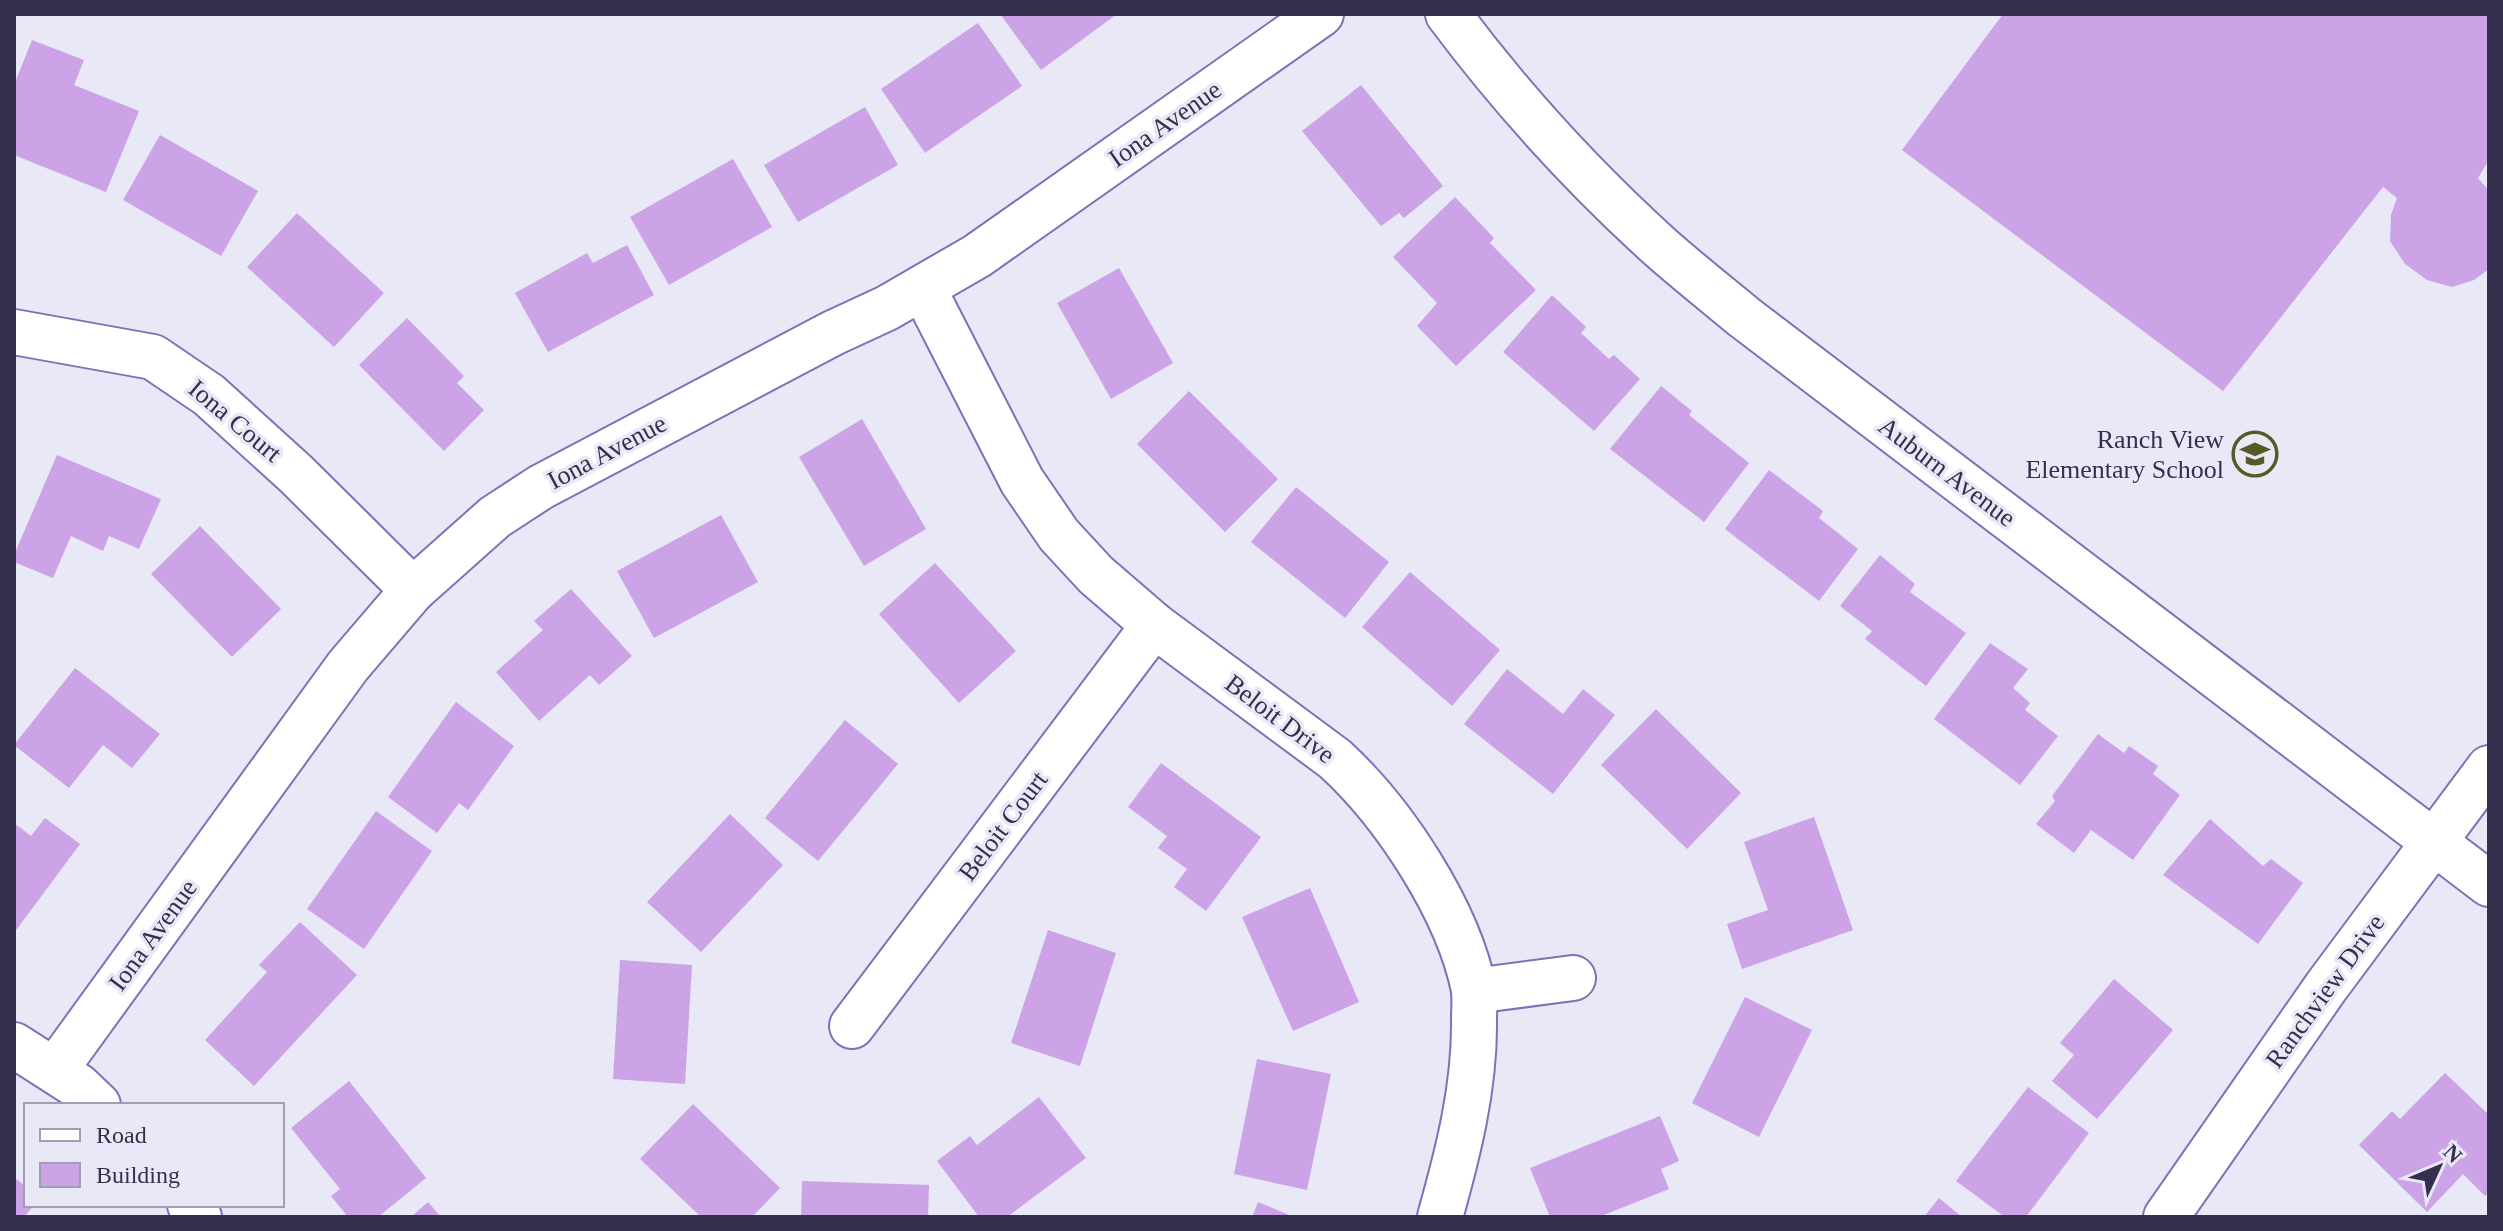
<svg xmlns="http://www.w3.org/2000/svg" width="2503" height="1231" viewBox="0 0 2503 1231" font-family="Georgia,serif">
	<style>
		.building { fill: #cba3e6 }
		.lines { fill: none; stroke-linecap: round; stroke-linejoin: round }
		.minor-casing { stroke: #7e72b6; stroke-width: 48 }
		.minor { stroke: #fff; stroke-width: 44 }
		.labels { text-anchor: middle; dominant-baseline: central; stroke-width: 7; stroke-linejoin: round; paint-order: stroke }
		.street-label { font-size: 26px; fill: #342f4c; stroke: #e9e8f7 }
		.poi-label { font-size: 26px; fill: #342f4c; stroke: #e9e8f7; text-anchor: end }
	</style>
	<rect width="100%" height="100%" fill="#e9e8f7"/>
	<g class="building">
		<path d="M1000,14H1117L1041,70Z"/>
		<path d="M2003,14H2489V164L2487,163L2478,178L2489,191V269L2474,280L2452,287L2427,280L2405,264L2390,241L2391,215L2397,198L2383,187L2223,391L1902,150Z"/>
		<path d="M978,23L1022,86L925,153L881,89Z"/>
		<path d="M32,40L84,60L74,85L139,111L106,192L14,155V85Z"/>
		<path d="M1361,85L1443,186L1404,218L1399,213L1381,226L1302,131Z"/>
		<path d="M865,107L898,165L798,222L764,165Z"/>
		<path d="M160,135L258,191L221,256L123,200Z"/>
		<path d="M733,159L772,227L669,285L630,217Z"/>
		<path d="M1455,197L1494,238L1490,243L1536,290L1456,366L1417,326L1437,303L1393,257Z"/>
		<path d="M297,213L384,293L334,347L247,267Z"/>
		<path d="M627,245L654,295L548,352L515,293L587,253L593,263Z"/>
		<path d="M1119,268L1173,363L1111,399L1057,303Z"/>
		<path d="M1552,295L1586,327L1581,333L1609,359L1614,355L1640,379L1594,431L1503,352Z"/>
		<path d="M407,318L464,376L457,383L484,410L444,451L359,365Z"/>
		<path d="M1661,386L1692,411L1689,415L1749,463L1704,522L1610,449Z"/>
		<path d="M1189,391L1278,479L1225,532L1137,444Z"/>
		<path d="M862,419L926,529L864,566L799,457Z"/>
		<path d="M57,455L161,499L139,549L109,536L103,551L71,536L53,578L14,562V555Z"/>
		<path d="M1769,470L1823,511L1819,518L1858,549L1819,601L1725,529Z"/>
		<path d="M1296,487L1389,562L1345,618L1251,542Z"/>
		<path d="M721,515L758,582L654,638L617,571Z"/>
		<path d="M200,526L281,609L232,657L151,574Z"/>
		<path d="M1880,555L1915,584L1910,592L1966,633L1926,686L1865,639L1872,631L1840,606Z"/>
		<path d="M935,563L1016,651L959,703L879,614Z"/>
		<path d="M1410,572L1500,650L1452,706L1362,627Z"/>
		<path d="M571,589L632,656L599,685L590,675L539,721L496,672L543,630L534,621Z"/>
		<path d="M1990,643L2028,669L2013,688L2030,703L2025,710L2058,736L2020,785L1934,719Z"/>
		<path d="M75,668L160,734L132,768L103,745L69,788L14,745Z"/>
		<path d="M1507,669L1563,714L1583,689L1615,715L1553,794L1464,724Z"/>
		<path d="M456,702L514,746L468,810L459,803L437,833L388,797Z"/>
		<path d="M1656,709L1741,793L1687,849L1601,765Z"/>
		<path d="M845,720L898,764L818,861L765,818Z"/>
		<path d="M2098,734L2124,753L2129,746L2158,766L2153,774L2180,795L2133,860L2091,830L2074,853L2036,824L2055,801L2052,796Z"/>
		<path d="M1161,763L1261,837L1206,911L1174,887L1187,869L1158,848L1167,836L1128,807Z"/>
		<path d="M376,811L432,851L364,949L307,909Z"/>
		<path d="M730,814L783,865L701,952L647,902Z"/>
		<path d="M1814,817L1853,930L1742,969L1727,924L1768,910L1744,842Z"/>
		<path d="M45,818L80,844L14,933V823L31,836Z"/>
		<path d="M2210,819L2263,866L2271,859L2303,883L2258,944L2163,875Z"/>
		<path d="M1310,888L1359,1002L1293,1031L1242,917Z"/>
		<path d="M300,922L357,975L254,1086L205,1040L267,972L259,965Z"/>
		<path d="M1048,930L1116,953L1080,1066L1011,1043Z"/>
		<path d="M620,960L692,965L685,1084L613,1079Z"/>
		<path d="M2114,979L2173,1030L2097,1119L2052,1081L2074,1055L2060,1043Z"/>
		<path d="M1745,997L1812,1030L1759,1137L1692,1103Z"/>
		<path d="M1257,1059L1331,1074L1307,1190L1234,1174Z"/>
		<path d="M2445,1073L2489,1115V1192L2485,1196L2463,1174L2427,1212L2359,1145L2392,1111L2400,1119Z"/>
		<path d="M349,1081L426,1178L378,1217H348L331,1196L340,1189L291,1128Z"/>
		<path d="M2028,1087L2089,1133L2026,1217H2005L1956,1181Z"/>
		<path d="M1039,1097L1086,1158L1007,1217H979L937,1161L970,1136L977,1145Z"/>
		<path d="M693,1104L780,1188L752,1217H701L640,1159Z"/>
		<path d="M1660,1116L1679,1161L1661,1169L1669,1189L1599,1217H1550L1530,1168Z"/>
		<path d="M14,1177L26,1187V1205H34L24,1217H14Z"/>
		<path d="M802,1181L929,1185L928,1217H801Z"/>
		<path d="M1939,1198L1962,1217H1924Z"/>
		<path d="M428,1202L441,1217H411Z"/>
		<path d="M1258,1202L1294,1217H1252Z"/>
	</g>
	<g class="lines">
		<g class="minor-casing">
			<g id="minor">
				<path d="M1448,14C1510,97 1582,176 1659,246C1686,270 1715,293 1744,317L2489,884"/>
				<path d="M923,288L1022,481L1059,535L1096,575L1154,625L1335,759C1394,813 1458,910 1474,990C1475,999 1474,1011 1474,1020C1475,1087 1458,1153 1440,1217"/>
				<path d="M14,332L153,357L209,395L296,474L413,590"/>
				<path d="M1474,991L1573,978"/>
				<path d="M852,1026L1154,625"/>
				<path d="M14,1045L78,1086L98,1105"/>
				<path d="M55,1070L348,666L413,590L495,517L541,487L833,333L887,308L977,256L1321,14"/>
				<path d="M190,1205L199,1217"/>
				<path d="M2166,1217L2326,987L2489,768"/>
			</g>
		</g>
		<use href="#minor" class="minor"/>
	</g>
	<defs>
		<g id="school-ring" transform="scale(2.3)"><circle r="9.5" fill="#e9e8f7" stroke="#575926" stroke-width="1.5"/><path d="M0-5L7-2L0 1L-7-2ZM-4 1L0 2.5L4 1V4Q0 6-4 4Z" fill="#575926"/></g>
	</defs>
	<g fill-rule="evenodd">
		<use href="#school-ring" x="2255" y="454"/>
	</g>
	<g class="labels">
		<g class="street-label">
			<text transform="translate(1165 124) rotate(-35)">Iona Avenue</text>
			<text transform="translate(235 421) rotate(40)">Iona Court</text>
			<text transform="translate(607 452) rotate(-28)">Iona Avenue</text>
			<text transform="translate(1947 472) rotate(37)">Auburn Avenue</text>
			<text transform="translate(1280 719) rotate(37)">Beloit Drive</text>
			<text transform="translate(1003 826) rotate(-53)">Beloit Court</text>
			<text transform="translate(153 935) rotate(-54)">Iona Avenue</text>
			<text transform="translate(2325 991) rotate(-54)">Ranchview Drive</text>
		</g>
		<g class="poi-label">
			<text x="2224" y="439">Ranch View<tspan x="2224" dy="30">Elementary School</tspan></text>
		</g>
	</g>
	<rect width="2503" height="1231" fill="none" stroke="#342f4c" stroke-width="32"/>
	<rect x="24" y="1103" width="260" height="104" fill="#e9e8f7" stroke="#a19eb3" stroke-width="2"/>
	<rect x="40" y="1129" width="40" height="12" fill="#ffffff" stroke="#a19eb3" stroke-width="2"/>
	<text x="96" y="1143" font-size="24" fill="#342f4c">Road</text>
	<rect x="40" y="1163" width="40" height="24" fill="#cba3e6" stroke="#a19eb3" stroke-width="2"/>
	<text x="96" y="1183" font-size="24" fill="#342f4c">Building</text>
	<g transform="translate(2439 1167) rotate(46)" stroke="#e9e8f7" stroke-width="6" paint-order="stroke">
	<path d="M0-6L14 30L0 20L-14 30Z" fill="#342f4c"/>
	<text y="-12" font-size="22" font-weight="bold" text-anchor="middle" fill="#342f4c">N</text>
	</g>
</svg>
